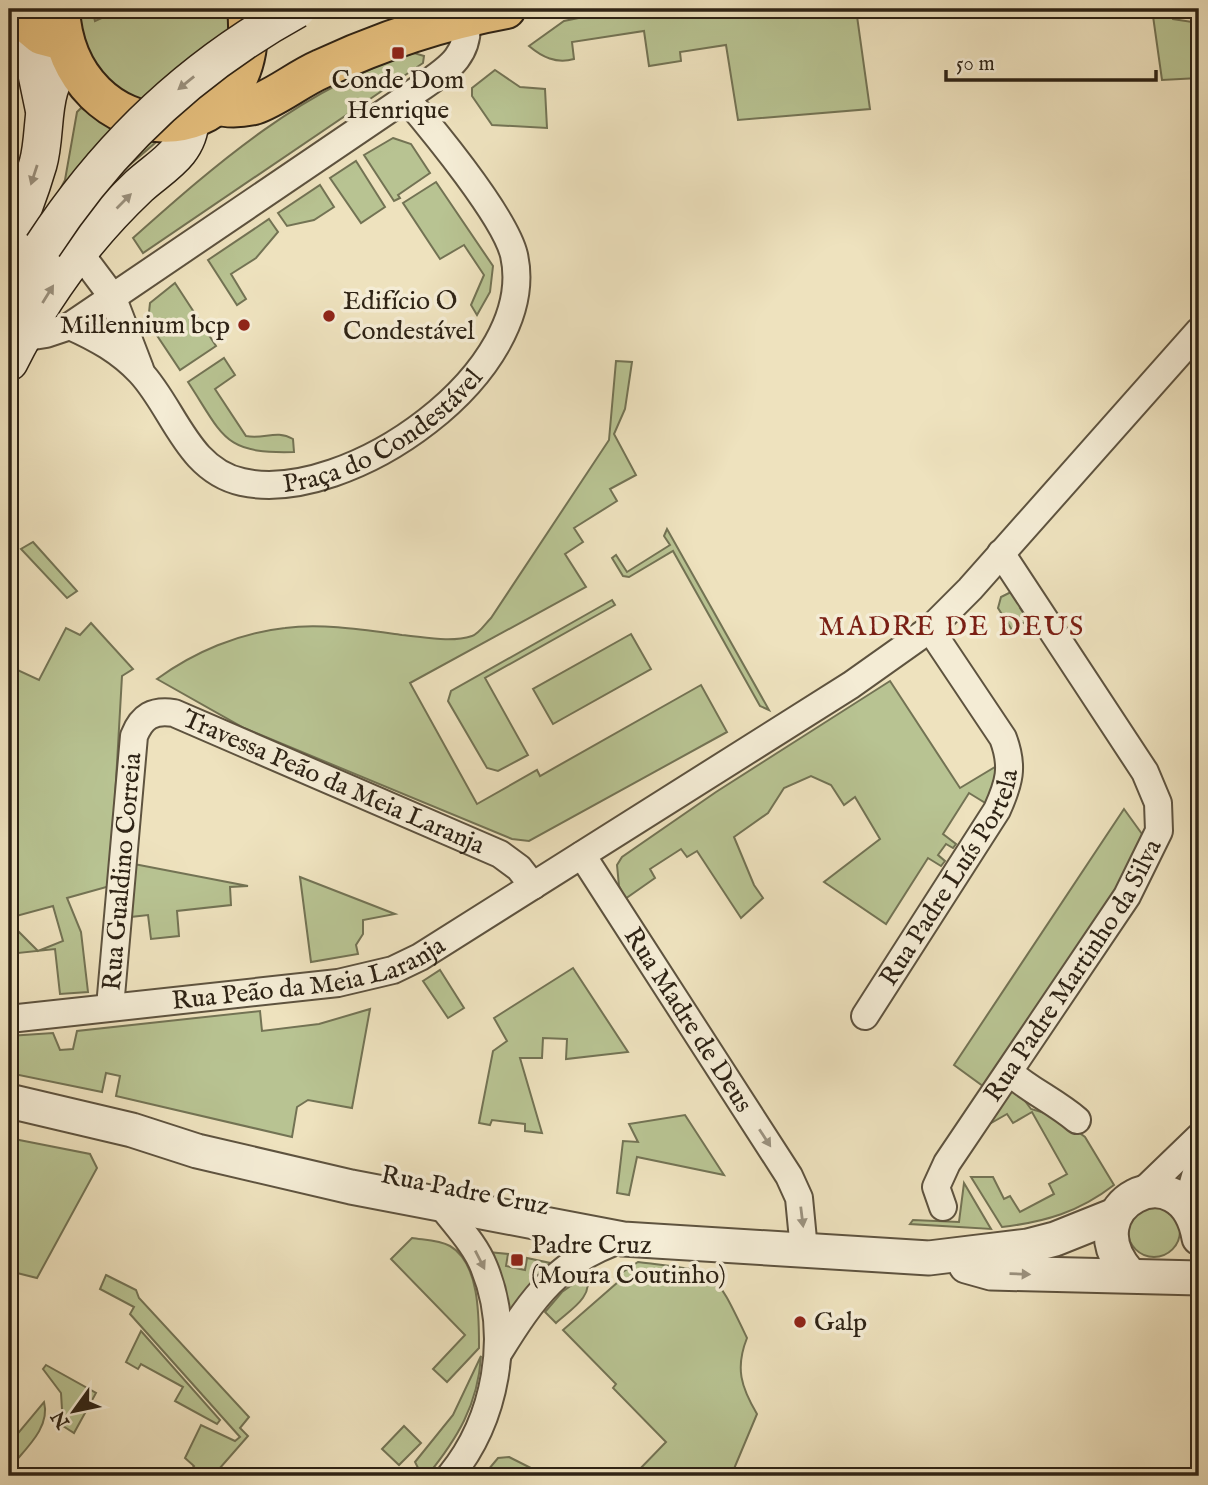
<svg xmlns="http://www.w3.org/2000/svg" width="1208" height="1485" viewBox="0 0 1208 1485" font-family="'IM FELL English',serif">
	<style>
		.green { fill: #b8c392; stroke: #737354; stroke-width: 2 }
		.lines { fill: none; stroke-linecap: round; stroke-linejoin: round }
		.minor-casing { stroke: #5e533f; stroke-width: 30 }
		.tertiary-casing { stroke: #5e533f; stroke-width: 37 }
		.secondary-casing { stroke: #2e2315; stroke-width: 40 }
		.primary-casing { stroke: #2e2315; stroke-width: 42 }
		.minor { stroke: #f4ecd5; stroke-width: 26 }
		.tertiary { stroke: #f4ecd5; stroke-width: 33 }
		.secondary { stroke: #f4ecd5; stroke-width: 37 }
		.primary { stroke: #e7c17f; stroke-width: 38 }
		.secondary-bridge-casing { stroke: #2e2315; stroke-width: 40; stroke-linecap: butt }
		.secondary-bridge { stroke: #f4ecd5; stroke-width: 37 }
		.oneway { fill: #9b927f }
		.poi-dot { fill: #8f2418; stroke: #f4ecd5; stroke-width: 2.5 }
		.labels { text-anchor: middle; dominant-baseline: central; stroke-width: 7; stroke-linejoin: round; paint-order: stroke }
		.poi-label { font-size: 26px; fill: #2e2315; stroke: #f4ecd5; text-anchor: start }
		.street-label { font-size: 26px; fill: #2e2315; stroke: #f4ecd5 }
		.neighbourhood-label { font-size: 28px; letter-spacing: 2px; fill: #7a1f14; stroke: #f4ecd5 }
	</style>
	<rect width="100%" height="100%" fill="#eee2be"/>
	<filter id="stains"><feTurbulence type="fractalNoise" baseFrequency=".00286" numOctaves="4"/><feColorMatrix values="0 0 0 0 .2 0 0 0 0 .09 0 0 0 0 .02 0 0 0 .5 -.17"/></filter>
	<radialGradient id="worn" r=".72"><stop offset=".6" stop-color="#630" stop-opacity="0"/><stop offset="1" stop-color="#630" stop-opacity=".3"/></radialGradient>
	<g class="green">
		<path d="M77,9H105L102,13H93L95,21L104,17L109,9H228L231,32L181,106L125,97L91,63Z"/>
		<path d="M622,9H856L870,109L738,120L726,45L680,52L681,61L649,66L644,31L572,42L574,59C556,64 542,57 529,46L564,21Z"/>
		<path d="M1152,9H1169L1173,19L1199,23V78L1162,80Z"/>
		<path d="M414,53L424,56L423,63L143,253L133,238C216,164 305,86 414,53Z"/>
		<path d="M495,70L520,87L545,89L547,128L492,125L472,96V88Z"/>
		<path d="M9,75C19,119 20,157 9,199Z"/>
		<path d="M81,108L120,132L152,139L155,143L118,175L41,226L65,180L77,112Z"/>
		<path d="M393,138L411,144L430,173L398,195L400,198L394,201L364,155Z"/>
		<path d="M356,161L385,207L361,223L330,178Z"/>
		<path d="M436,182L493,266L490,292L477,315L471,305L484,275L464,245L440,259L403,203Z"/>
		<path d="M320,185L334,207L314,220L287,226L278,213Z"/>
		<path d="M269,219L278,232L256,258L231,274L246,299L237,305L208,260Z"/>
		<path d="M175,283L216,346L180,370L148,322L150,303Z"/>
		<path d="M224,358L235,375L215,389L246,436C264,440 276,429 293,439L294,452C223,454 224,437 188,382Z"/>
		<path d="M616,361L632,362L625,409L614,434L636,475L610,489L617,501L574,528L583,542L565,554L586,587L410,683L477,804L537,770L540,776L701,685L727,732L529,841L512,839L244,728L157,679C194,652 239,633 285,628C322,623 365,630 402,635C425,637 450,643 472,636C479,634 485,624 491,618L609,440Z"/>
		<path d="M667,529L769,710L760,706L673,551L629,577L623,576L612,558L616,555L627,572L670,545L664,536Z"/>
		<path d="M33,542L77,591L67,598L21,549Z"/>
		<path d="M1013,591L1028,603L1020,608L1028,620L1012,630L998,608L1001,597Z"/>
		<path d="M612,600L615,605L485,678L528,755L498,771L487,768L448,701L451,691Z"/>
		<path d="M91,623L133,669L122,676L110,886L67,898L81,932L88,992L60,994L55,949L9,954V922L38,951L63,941L53,906L9,918V666L39,680L66,628L80,635Z"/>
		<path d="M631,634L651,669L553,724L533,689Z"/>
		<path d="M890,681L960,788L1000,764L987,804L969,793L943,834L956,844L953,848L946,844L938,855L945,861L941,866L928,858L886,924L824,882L880,839L855,797L844,805L831,785L811,776L784,788L768,813L734,837L754,885L763,898L741,918L697,851L687,857L681,849L650,869L655,878L625,899L619,886L617,865L622,857L716,792Z"/>
		<path d="M1124,809L1142,834L1140,850L1134,863L987,1089L954,1065Z"/>
		<path d="M134,864L248,886L230,887L231,905L177,911L179,936L151,939L148,915L130,917Z"/>
		<path d="M300,877L395,914L363,920V934L356,945L358,954L311,962Z"/>
		<path d="M573,968L628,1052L566,1059L567,1039L543,1038L542,1058H520L542,1133L525,1131V1124L492,1120L490,1125L479,1123L493,1051L507,1041L494,1018Z"/>
		<path d="M440,970L464,1008L448,1018L423,981Z"/>
		<path d="M370,1009L352,1108L308,1100L297,1107L292,1137L116,1096L120,1076L106,1073L102,1092L9,1073V1036L53,1033L60,1050L73,1049L77,1031L260,1011L262,1031L319,1024Z"/>
		<path d="M1014,1086L1031,1109L1058,1117L1085,1137L1114,1185C1079,1212 1045,1222 1002,1227L971,1177H993L1004,1199L1010,1196L1020,1212L1054,1194L1049,1184L1067,1174L1032,1112L1013,1123L1007,1114L986,1126Z"/>
		<path d="M685,1115L724,1175L637,1157L629,1195L617,1193L623,1141L638,1142L629,1124Z"/>
		<path d="M9,1138L90,1154L97,1168L37,1278L9,1271Z"/>
		<path d="M964,1183L991,1229L910,1224L913,1220L959,1222Z"/>
		<circle cx="1154" cy="1231" r="26"/>
		<path d="M412,1238C424,1240 439,1240 450,1246C480,1263 479,1319 479,1348L447,1382L433,1369L465,1335L391,1259Z"/>
		<path d="M488,1252L508,1254L506,1266L525,1270L527,1258L555,1264L506,1327Z"/>
		<path d="M638,1262C717,1272 712,1265 747,1338C735,1368 741,1387 757,1414L731,1476H637L635,1474L666,1442L613,1388L616,1384L563,1330L618,1282L615,1277Z"/>
		<path d="M106,1275L136,1290L139,1298L249,1417L240,1428L248,1436L213,1476H186L194,1466L185,1458L201,1425L235,1441L240,1437L130,1314L134,1307L100,1289Z"/>
		<path d="M586,1275C595,1296 570,1310 556,1323L545,1312L562,1292Z"/>
		<path d="M141,1331L220,1420L217,1424L175,1401L183,1387L141,1364L138,1369L126,1362Z"/>
		<path d="M481,1356C478,1405 457,1439 427,1476H422L415,1462L453,1415Z"/>
		<path d="M46,1365L96,1393L74,1433L63,1426L61,1393L43,1369Z"/>
		<path d="M44,1402C51,1428 24,1450 9,1469V1444Z"/>
		<path d="M404,1426L421,1443L399,1465L382,1449Z"/>
		<path d="M509,1457L531,1468L536,1476H483L498,1458Z"/>
	</g>
	<g class="lines">
		<g class="minor-casing">
			<g id="minor">
				<path d="M79,252L112,296L140,369"/>
				<path id="s1" d="M70,326C97,338 120,351 140,372C174,408 187,470 242,482C348,506 540,371 514,255C505,217 433,130 406,98"/>
				<path d="M21,338L46,334L70,326L406,98C438,74 473,62 466,16"/>
				<path id="s2" d="M582,855L789,1176L799,1198L804,1250"/>
				<path id="s3" d="M110,1007L134,736C142,716 153,710 174,713L500,854L519,868L533,886"/>
				<path id="s4" d="M865,1016L997,810C1009,783 1014,767 1003,738L930,629"/>
				<path id="s5" d="M9,1019L338,983L393,970L420,957L851,685L930,629L970,589L1199,331"/>
				<path d="M1009,1072C1031,1091 1056,1102 1077,1120"/>
				<path d="M1142,1192L1199,1137"/>
				<path d="M441,1205C456,1225 475,1244 484,1267C512,1335 496,1420 450,1476"/>
				<path id="s6" d="M943,1207L936,1187L947,1163L1127,896L1159,831L1158,803L1145,772L1001,553"/>
				<path d="M1191,1210L1190,1194L1199,1162"/>
				<path d="M499,1352C533,1297 559,1260 623,1239"/>
			</g>
		</g>
		<g class="tertiary-casing">
			<g id="tertiary">
				<path d="M9,1101L132,1130L197,1151L351,1187L623,1239L929,1258L1028,1246L1055,1239L1115,1215"/>
				<path d="M966,1266L991,1273L1199,1278"/>
				<path d="M1129,1274C1068,1206 1183,1146 1199,1238"/>
			</g>
		</g>
		<g class="secondary-casing">
			<g id="secondary">
				<path d="M9,9L33,55L44,108"/>
				<path d="M9,241C21,216 30,191 38,164C48,129 37,84 70,58"/>
				<path d="M9,305L43,246"/>
				<path d="M9,362C42,296 86,236 139,186C161,166 189,153 190,120"/>
			</g>
		</g>
		<g class="primary-casing">
			<g id="primary">
				<path d="M10,9L41,35L64,41"/>
				<path d="M60,9C68,155 264,166 247,9"/>
				<path d="M216,105C229,109 241,108 254,105C277,97 298,79 321,69C381,41 440,21 506,9"/>
			</g>
		</g>
		<use href="#minor" class="minor"/>
		<use href="#tertiary" class="tertiary"/>
		<use href="#secondary" class="secondary"/>
		<use href="#primary" class="primary"/>
		<g class="secondary-bridge-casing">
			<path id="secondary-bridge" d="M43,246C108,146 193,66 297,9"/>
		</g>
		<use href="#secondary-bridge" class="secondary-bridge"/>
	</g>
	<defs><path id="oneway-solid" d="M-6-.8H1V-3.2L6.5 0L1 3.2V.8H-6Z" transform="scale(1.75)"/></defs>
	<g class="oneway">
		<use href="#oneway-solid" transform="translate(186 83) rotate(141)"/>
		<use href="#oneway-solid" transform="translate(34 175) rotate(108)"/>
		<use href="#oneway-solid" transform="translate(124 201) rotate(-45)"/>
		<use href="#oneway-solid" transform="translate(48 294) rotate(-58)"/>
		<use href="#oneway-solid" transform="translate(765 1138) rotate(57)"/>
		<use href="#oneway-solid" transform="translate(802 1217) rotate(83)"/>
		<use href="#oneway-solid" transform="translate(480 1260) rotate(63)"/>
		<use href="#oneway-solid" transform="translate(1020 1274) rotate(2)"/>
	</g>
	<g class="poi-dot">
		<rect x="391" y="46" width="14" height="14" rx="3.5"/>
		<circle cx="329" cy="316" r="7"/>
		<circle cx="244" cy="325" r="7"/>
		<rect x="510" y="1253" width="14" height="14" rx="3.5"/>
		<circle cx="800" cy="1322" r="7"/>
	</g>
	<g class="labels">
		<g class="poi-label">
			<text x="398" y="80" text-anchor="middle">Conde Dom<tspan x="398" dy="30">Henrique</tspan></text>
			<text x="343" y="301">Edifício O<tspan x="343" dy="30">Condestável</tspan></text>
			<text x="230" y="325" text-anchor="end">Millennium bcp</text>
			<text x="531" y="1245">Padre Cruz<tspan x="531" dy="30">(Moura Coutinho)</tspan></text>
			<text x="814" y="1322">Galp</text>
		</g>
		<g class="street-label">
			<text stroke="none"><textPath href="#s1" startOffset="394">Praça do Condestável</textPath></text>
			<text stroke="none"><textPath href="#s3" startOffset="497">Travessa Peão da Meia Laranja</textPath></text>
			<text stroke="none"><textPath href="#s3" startOffset="136">Rua Gualdino Correia</textPath></text>
			<text stroke="none"><textPath href="#s4" startOffset="163">Rua Padre Luís Portela</textPath></text>
			<text stroke="none"><textPath href="#s5" startOffset="304">Rua Peão da Meia Laranja</textPath></text>
			<text stroke="none"><textPath href="#s6" startOffset="278">Rua Padre Martinho da Silva</textPath></text>
			<text stroke="none"><textPath href="#s2" startOffset="196">Rua Madre de Deus</textPath></text>
			<text transform="translate(465 1191) rotate(11)">Rua Padre Cruz</text>
		</g>
		<g class="neighbourhood-label">
			<text x="952" y="627">MADRE DE DEUS</text>
		</g>
	</g>
	<rect width="1208" height="1485" fill="none" stroke="#eee2be" stroke-width="35"/>
	<rect x="10" y="10" width="1187" height="1464" fill="none" stroke="#2e2315" stroke-width="3.5"/>
	<rect x="18" y="18" width="1173" height="1450" fill="none" stroke="#2e2315" stroke-width="2"/>
	<g transform="translate(74 1411) rotate(237)" stroke="#f4ecd5" stroke-width="5" paint-order="stroke">
	<path d="M0-5L12 26L0 18L-12 26Z" fill="#2e2315"/>
	<text y="-10" font-size="19" font-weight="bold" text-anchor="middle" fill="#2e2315">N</text>
	</g>
	<path d="M946 70v10h210v-10" fill="none" stroke="#2e2315" stroke-width="3.5"/>
	<text x="956" y="70" font-size="21" fill="#2e2315" stroke="#f4ecd5" stroke-width="5" paint-order="stroke">50 m</text>
	<rect width="100%" height="100%" filter="url(#stains)"/>
	<rect width="100%" height="100%" fill="url(#worn)"/>
</svg>
